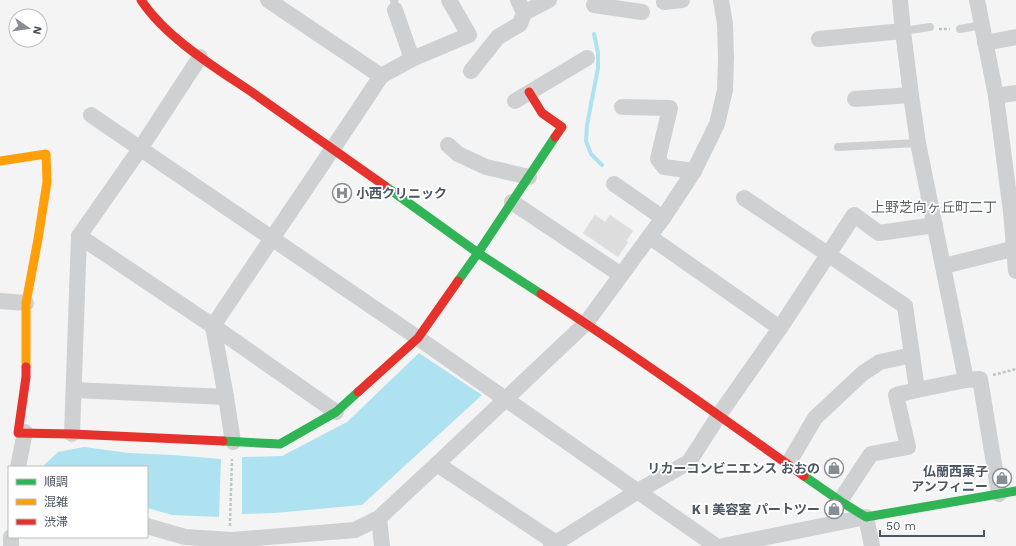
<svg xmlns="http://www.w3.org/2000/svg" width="1016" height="546" viewBox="0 0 1016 546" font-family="'Work Sans','Noto Sans JP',sans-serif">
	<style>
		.water { fill: #aee2f0 }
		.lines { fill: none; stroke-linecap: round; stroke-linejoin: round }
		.stream { stroke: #aee2f0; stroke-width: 4 }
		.building { fill: #ddddde; stroke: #e5e6e7 }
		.path { stroke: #bcc7c4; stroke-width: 2.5; stroke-dasharray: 3 2; stroke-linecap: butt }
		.lane { stroke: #ced0d2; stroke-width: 8 }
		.street { stroke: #ced0d2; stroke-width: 16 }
		.fast { stroke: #30b455; stroke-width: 9 }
		.slow { stroke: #ff9f0a; stroke-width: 9 }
		.jam { stroke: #e5322d; stroke-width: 9 }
		.labels { text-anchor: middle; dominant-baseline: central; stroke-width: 3.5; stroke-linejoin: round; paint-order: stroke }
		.poi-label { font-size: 13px; font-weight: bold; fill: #4a5661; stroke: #fff; text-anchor: end }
		.neighbourhood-label { font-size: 14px; fill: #5f6368; stroke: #fff }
	</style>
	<rect width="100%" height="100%" fill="#f4f4f4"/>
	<g class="water">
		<path d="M419,353L482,395L362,505L275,513L242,514V457L282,456L347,422Z"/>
		<path d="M84,447L129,453L173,455L221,459L219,517L172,515L147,508V467H44V465L58,452Z"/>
	</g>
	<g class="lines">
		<path class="stream" d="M594,34L598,53V68L587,125L586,141L591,154L602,165"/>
	</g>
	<path class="building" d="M595,215L605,222L610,215L633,231L626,241L628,242L618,257L583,233Z"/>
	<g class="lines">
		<g class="path">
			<path d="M939,29H950"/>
			<path d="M993,375L1016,369"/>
			<path d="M230,526V521L232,459"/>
		</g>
		<g class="lane">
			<path d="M394,0L395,10"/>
			<path d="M960,29L982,25"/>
			<path d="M903,31L930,27"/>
			<path d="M838,147L918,143"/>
		</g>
		<g class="street">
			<path d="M518,0L524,13L549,0"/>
			<path d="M900,0L903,31L911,95L918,143L966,380L980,379L999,494"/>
			<path d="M977,0L996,96L1011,212L1016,271"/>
			<path d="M664,2L682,0"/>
			<path d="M594,5L642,12"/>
			<path d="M395,10L412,59"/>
			<path d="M819,39L903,31"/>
			<path d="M985,43L1016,37"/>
			<path d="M471,71L498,37L520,24L524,13"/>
			<path d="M381,76L412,59L469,35L449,0"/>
			<path d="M996,96L1016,93"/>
			<path d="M855,99L911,95"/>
			<path d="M515,101L587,58"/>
			<path d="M622,107L670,108L658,159L664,167L694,171"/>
			<path d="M91,115L418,338L716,546"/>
			<path d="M448,145L458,154L486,167L529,177"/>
			<path d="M614,184L663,218"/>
			<path d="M744,198L905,306L917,390"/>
			<path d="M512,202L621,275"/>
			<path d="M79,236L213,326L336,412"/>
			<path d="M650,237L780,328"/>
			<path d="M944,266L1016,248"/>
			<path d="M0,301L26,303"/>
			<path d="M74,390L226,397"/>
			<path d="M72,434L79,236L140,149L200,57"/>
			<path d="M233,442L226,397L213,326C269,242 326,160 381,76L268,0"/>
			<path d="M437,464L556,543"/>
			<path d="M788,464L815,418L863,373L880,362L912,355"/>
			<path d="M18,467L25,432"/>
			<path d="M840,501L871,454L908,447L896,395L917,390L966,380"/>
			<path d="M379,518L382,546"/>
			<path d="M147,526L185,537L232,540L355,530L379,518L437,464L586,323L663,218L694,171L717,124L725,90L726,57L725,24L721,0"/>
			<path d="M11,546V537"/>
			<path d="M551,546L638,491L689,462L719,415L780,328L854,215L879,233L935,225"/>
			<path d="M723,546L866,517L872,546"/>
		</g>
		<g class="fast">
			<path d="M385,186L478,253L541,294"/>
			<path d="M458,281L478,253L555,137"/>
			<path d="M223,441L280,444L336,412L358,392"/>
			<path d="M804,476L840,501L866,517L1016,491"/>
		</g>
		<path class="slow" d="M0,161L46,154L47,182L38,239L26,303V367"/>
		<g class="jam">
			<path d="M141,0C166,38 216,68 253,93C297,124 341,155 385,186"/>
			<path d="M529,92L542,113L562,127L555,137"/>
			<path d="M541,294C630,352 717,414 804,476"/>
			<path d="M26,367V377L18,433L72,434L223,441"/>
			<path d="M358,392L418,338L458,281"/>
		</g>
	</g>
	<defs>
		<g id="hospital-ring" transform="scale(1)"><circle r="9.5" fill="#fff" stroke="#868d94" stroke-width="1.5"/><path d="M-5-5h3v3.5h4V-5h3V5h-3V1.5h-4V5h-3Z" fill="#868d94"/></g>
		<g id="shop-ring" transform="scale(1)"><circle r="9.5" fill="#fff" stroke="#868d94" stroke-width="1.5"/><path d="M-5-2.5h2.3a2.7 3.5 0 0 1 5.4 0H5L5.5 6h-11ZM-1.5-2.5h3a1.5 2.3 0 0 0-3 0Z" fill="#868d94"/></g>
	</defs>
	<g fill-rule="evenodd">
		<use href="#hospital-ring" x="342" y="193"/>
		<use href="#shop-ring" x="834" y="468"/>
		<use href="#shop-ring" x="1002" y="478"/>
		<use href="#shop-ring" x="834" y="509"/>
	</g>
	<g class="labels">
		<g class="poi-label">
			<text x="356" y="193" text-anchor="start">小西クリニック</text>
			<text x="820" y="468">リカーコンビニエンス おおの</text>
			<text x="988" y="471">仏蘭西菓子<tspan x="988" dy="15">アンフィニー</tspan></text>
			<text x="820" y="509">K I 美容室 パートツー</text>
		</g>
		<g class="neighbourhood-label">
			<text x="934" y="207">上野芝向ヶ丘町二丁</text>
		</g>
	</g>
	<rect x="8" y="466" width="140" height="72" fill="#ffffff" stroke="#b7bbc0"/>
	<rect x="16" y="479" width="20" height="6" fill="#30b455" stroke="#b7bbc0"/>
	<text x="44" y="486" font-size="12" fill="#4a5661">順調</text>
	<rect x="16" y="499" width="20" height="6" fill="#ff9f0a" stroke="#b7bbc0"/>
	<text x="44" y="506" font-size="12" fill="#4a5661">混雑</text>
	<rect x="16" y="519" width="20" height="6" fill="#e5322d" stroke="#b7bbc0"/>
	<text x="44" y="526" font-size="12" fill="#4a5661">渋滞</text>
	<g transform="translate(28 28) rotate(103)"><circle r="19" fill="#ffffff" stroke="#b7bbc0"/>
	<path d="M0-3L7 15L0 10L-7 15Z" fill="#868d94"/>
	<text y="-6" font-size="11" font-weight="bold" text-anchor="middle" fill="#4a5661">N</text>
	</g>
	<path d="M880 530v6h104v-6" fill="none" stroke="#4a5661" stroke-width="2"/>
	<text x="886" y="530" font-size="12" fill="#4a5661" stroke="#ffffff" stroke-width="3" paint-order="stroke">50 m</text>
</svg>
